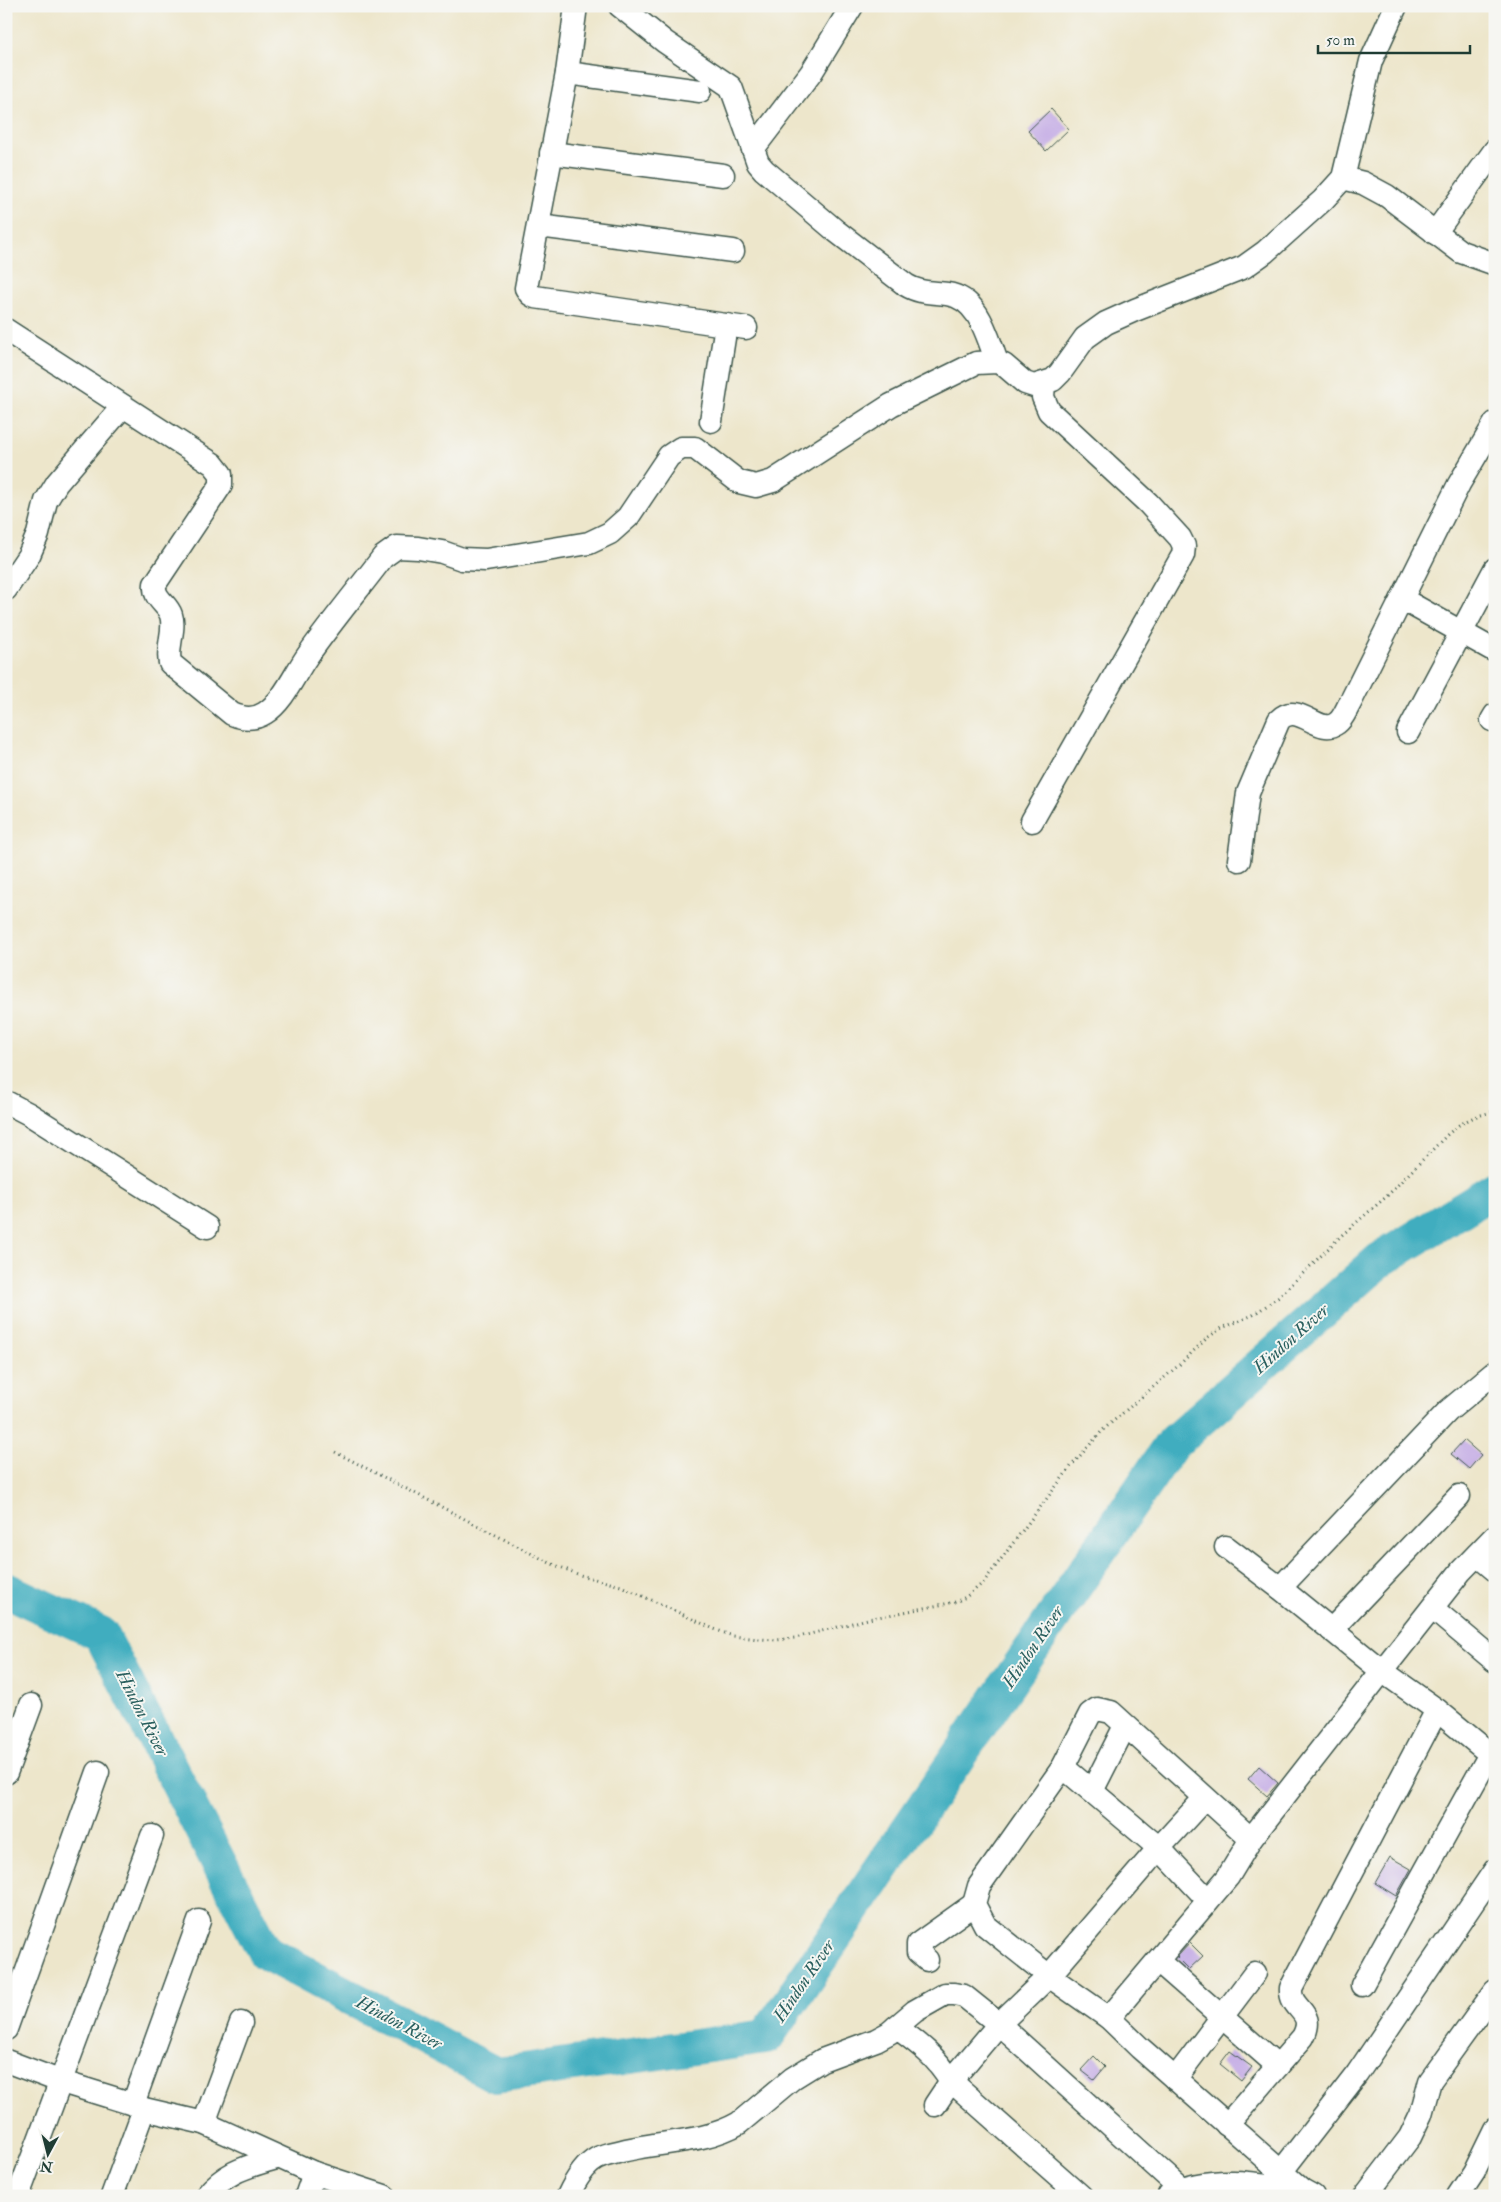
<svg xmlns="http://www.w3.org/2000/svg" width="1501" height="2202" viewBox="0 0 1501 2202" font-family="'IM FELL Double Pica',serif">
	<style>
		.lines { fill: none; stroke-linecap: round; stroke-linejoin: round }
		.river { stroke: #41adbf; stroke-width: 36 }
		.building { fill: #c4ace5 }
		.minor-casing { stroke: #3e564b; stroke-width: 25 }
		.path { stroke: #3e564b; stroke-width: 3; stroke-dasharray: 1 4; stroke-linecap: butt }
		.minor { stroke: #fff; stroke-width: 22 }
		.labels { text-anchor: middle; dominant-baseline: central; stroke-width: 4; stroke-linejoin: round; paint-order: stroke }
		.water-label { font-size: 18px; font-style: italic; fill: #295f5e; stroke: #f6f6f2 }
	</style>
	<rect width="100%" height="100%" fill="#f6f6f2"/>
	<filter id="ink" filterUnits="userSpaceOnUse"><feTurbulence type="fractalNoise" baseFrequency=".02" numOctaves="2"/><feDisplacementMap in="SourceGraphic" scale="10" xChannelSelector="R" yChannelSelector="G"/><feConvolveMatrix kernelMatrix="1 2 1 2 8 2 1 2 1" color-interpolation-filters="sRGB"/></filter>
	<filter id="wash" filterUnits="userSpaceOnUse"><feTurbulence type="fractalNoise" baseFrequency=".0096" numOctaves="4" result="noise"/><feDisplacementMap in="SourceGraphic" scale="20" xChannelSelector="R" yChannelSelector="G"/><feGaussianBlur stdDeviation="1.12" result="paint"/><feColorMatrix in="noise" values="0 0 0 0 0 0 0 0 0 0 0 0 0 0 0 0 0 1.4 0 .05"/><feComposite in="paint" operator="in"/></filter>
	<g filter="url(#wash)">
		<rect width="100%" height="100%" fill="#ede6cb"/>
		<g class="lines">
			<path class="river" d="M6,1590L101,1634L265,1952L496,2075L766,2037L1172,1444L1380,1260L1495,1189"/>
		</g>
		<g id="blocks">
			<g class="building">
				<path d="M1051,109L1069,129L1046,151L1028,131Z"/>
				<path d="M1464,1440L1481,1455L1469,1469L1451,1454Z"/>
				<path d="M1259,1766L1278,1783L1267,1796L1248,1779Z"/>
				<path d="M1390,1857L1411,1869L1396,1896L1375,1883Z"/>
				<path d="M1190,1943L1203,1956L1189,1969L1177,1957Z"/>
				<path d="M1230,2051L1252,2067L1241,2081L1220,2064Z"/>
				<path d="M1094,2056L1105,2067L1094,2080L1081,2070Z"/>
			</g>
		</g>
	</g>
	<g filter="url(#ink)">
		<use href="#blocks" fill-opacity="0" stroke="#3e564b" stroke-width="1"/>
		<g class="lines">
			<g class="minor-casing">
				<g id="minor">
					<path d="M576,6L567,73L526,288L530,294L535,297L746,328"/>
					<path d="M620,6L665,42L731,87L758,163L764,170L836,231L906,285C919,293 931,292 947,294C979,298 987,336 997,362"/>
					<path d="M567,73L700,91"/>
					<path d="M753,149L811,73L852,6"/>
					<path d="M551,153L723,175"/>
					<path d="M1343,178L1363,183L1387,196L1461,252L1495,264"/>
					<path d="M539,226L733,251"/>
					<path d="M1435,233L1495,150"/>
					<path d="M6,330L213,464L221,474V485L155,584C153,599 167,603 171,615C176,630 166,646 170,663L232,714C244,719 254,720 265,713C284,701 295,673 308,655C332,621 358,590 383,557L397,547L418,548L442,552L462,559L486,560L589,543L610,533L628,517L669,456L681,448H695L739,482L756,486L773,481L891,405L976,363L997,362L1004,365L1025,383L1034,386L1053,380L1060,373L1085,338L1106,323L1135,310L1244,267L1265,252L1323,200L1343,178L1371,61L1396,6"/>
					<path d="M711,421L726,325"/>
					<path d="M6,589L29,555L38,534L46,501L57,483L123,406"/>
					<path d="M1402,599L1495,651"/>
					<path d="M1492,720L1495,715"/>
					<path d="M1408,732L1495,569"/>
					<path d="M1032,821L1183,555L1184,546L1180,538L1148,503L1049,411L1043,397L1044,384"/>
					<path d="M1239,860L1248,793L1279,720C1298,700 1319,737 1337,723C1343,719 1346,710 1350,703L1459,484L1495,423"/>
					<path d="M6,1102L29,1114L207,1227"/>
					<path d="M1226,1547L1280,1588L1382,1671L1437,1710L1495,1758"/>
					<path d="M1477,1555L1495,1570"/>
					<path d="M1280,1588L1448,1411L1495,1372"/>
					<path d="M1432,1608L1495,1661"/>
					<path d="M1331,1630L1459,1496"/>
					<path d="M1063,1767L1159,1848L1208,1900"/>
					<path d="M6,1773L31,1705"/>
					<path d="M1092,1791L1125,1726"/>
					<path d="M1251,1839L1111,1712L1097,1709L1090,1714L1063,1767L979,1886L974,1904L985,1925L1049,1976L1109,2018L1140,2048L1302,2190L1313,2196"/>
					<path d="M927,1960L918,1952V1944L974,1904"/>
					<path d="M1158,1961L1278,2066"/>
					<path d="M1362,1985L1490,1754"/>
					<path d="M1109,2018L1228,1877L1251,1839L1382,1671L1461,1571L1495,1536"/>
					<path d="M896,2027C919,2044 936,2056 951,2081L1081,2196"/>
					<path d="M6,2029L98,1772"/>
					<path d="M6,2061L62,2082L133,2104L144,2109L204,2123L314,2173L384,2196"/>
					<path d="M1175,2079L1255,1973"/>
					<path d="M133,2104L199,1921"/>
					<path d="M935,2105L951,2081L999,2024L1049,1976L1159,1848L1204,1799"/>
					<path d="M204,2123L241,2023"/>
					<path d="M1227,2125L1303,2037C1317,2010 1289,2011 1291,1988L1437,1710"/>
					<path d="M1281,2172L1357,2074L1495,1870"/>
					<path d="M1169,2195C1209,2174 1259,2183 1302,2190"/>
					<path d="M18,2196L152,1836"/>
					<path d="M112,2196L144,2109"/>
					<path d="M206,2196C226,2171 247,2167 276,2158"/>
					<path d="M306,2196L314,2173"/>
					<path d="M568,2196C574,2183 584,2166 596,2159C603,2155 611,2154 618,2152C657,2141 703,2144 739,2123L793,2078L822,2060L876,2040L889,2033L915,2011L945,1994H954L964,1996L999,2024L1181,2189"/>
					<path d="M1365,2196L1410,2137L1421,2114L1430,2081L1495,1991"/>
					<path d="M1458,2196L1474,2172L1495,2129"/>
				</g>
			</g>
			<path class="path" d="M335,1452L550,1563L580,1575L621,1586L714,1629L733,1636L758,1639L776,1640L795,1638L868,1619L955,1602L966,1597L983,1583L1072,1465L1103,1430L1179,1365L1207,1338L1222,1328L1253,1315L1279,1297L1342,1235L1386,1197L1447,1135L1459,1125L1474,1117L1495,1111"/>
			<use href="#minor" class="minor"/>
		</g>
	</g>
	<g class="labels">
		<g class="water-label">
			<text transform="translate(1291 1339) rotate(-42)">Hindon River</text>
			<text transform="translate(1033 1647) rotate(-56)">Hindon River</text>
			<text transform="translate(142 1713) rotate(63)">Hindon River</text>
			<text transform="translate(804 1981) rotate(-56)">Hindon River</text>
			<text transform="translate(399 2023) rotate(28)">Hindon River</text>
		</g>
	</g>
	<rect width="1501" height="2202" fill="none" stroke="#f6f6f2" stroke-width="25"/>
	<g transform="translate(48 2154) rotate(187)" stroke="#f6f6f2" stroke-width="4" paint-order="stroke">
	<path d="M0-4L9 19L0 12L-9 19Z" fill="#1f3d34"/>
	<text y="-8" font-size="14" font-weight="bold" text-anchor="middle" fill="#1f3d34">N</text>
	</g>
	<path d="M1318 45v8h152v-8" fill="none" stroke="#1f3d34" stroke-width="2.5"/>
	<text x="1326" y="45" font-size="15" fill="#1f3d34" stroke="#f6f6f2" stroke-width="4" paint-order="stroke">50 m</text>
</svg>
